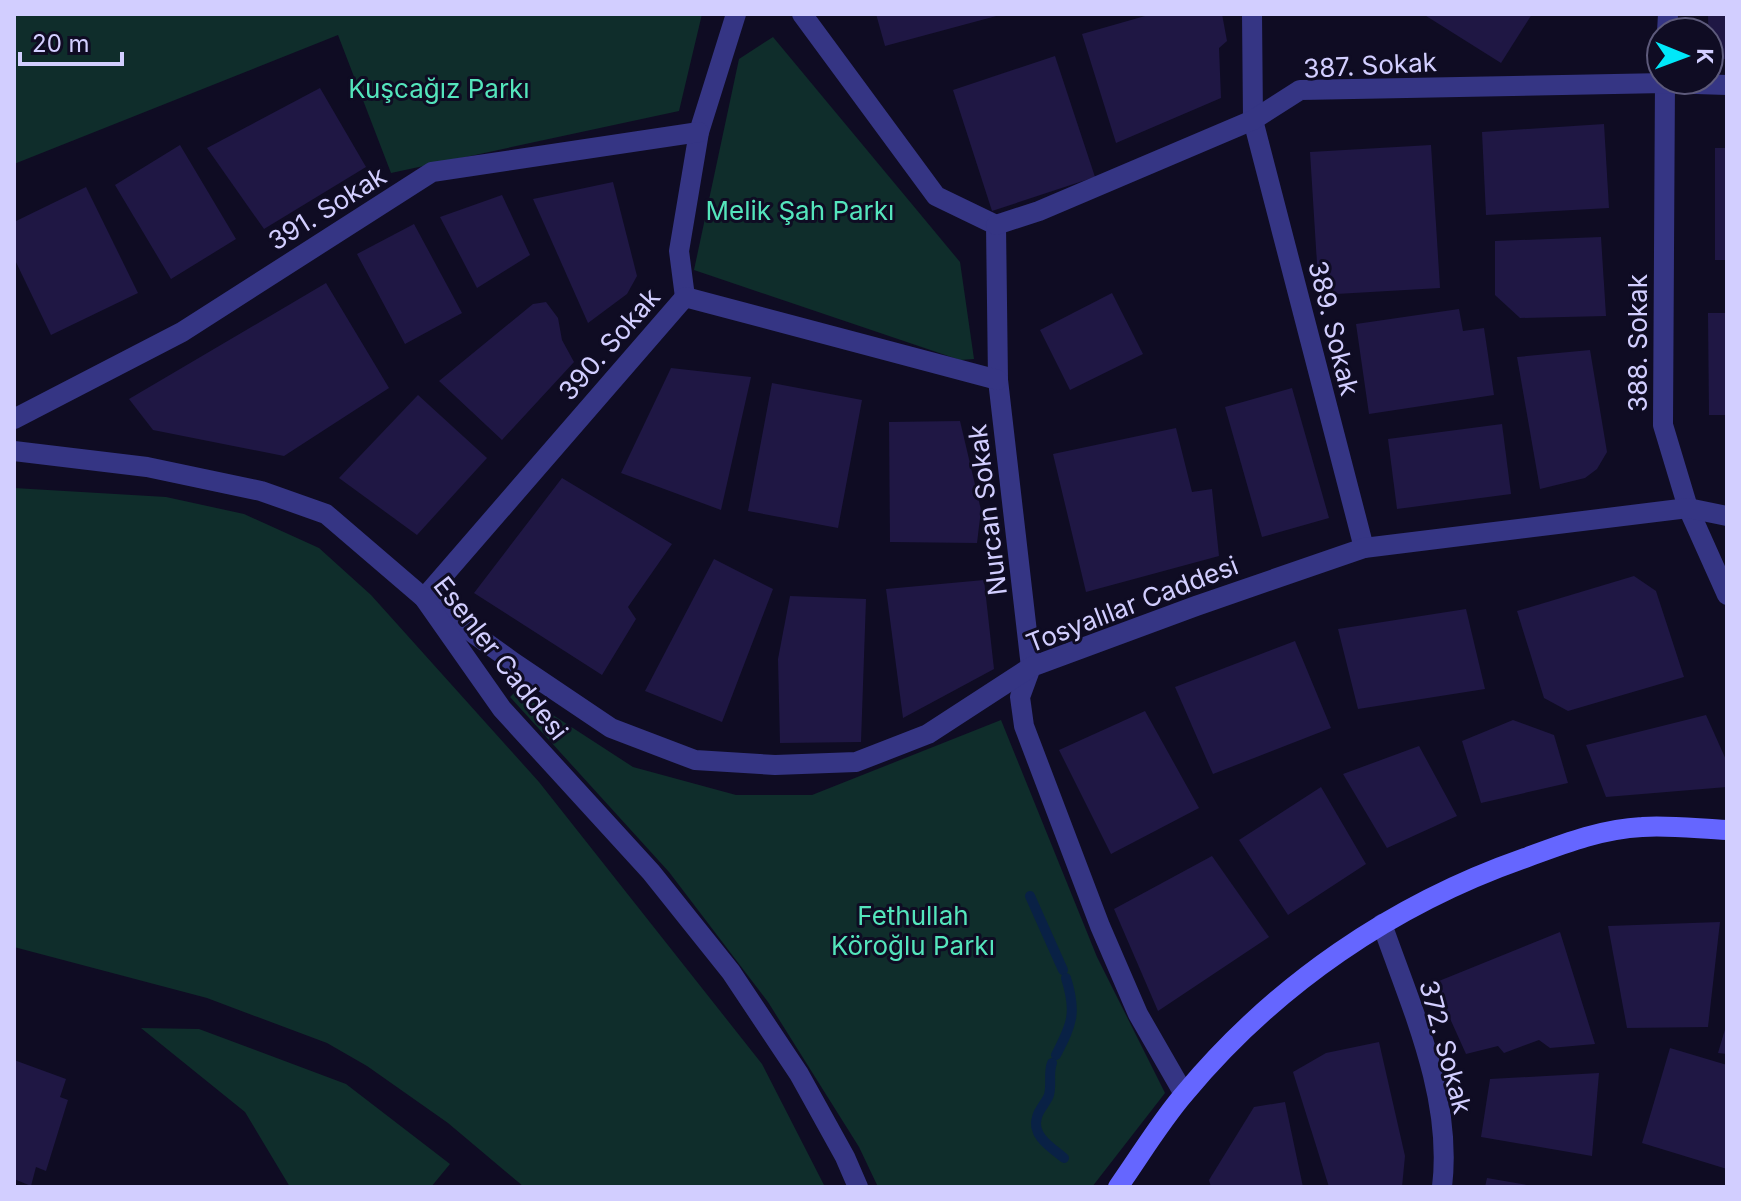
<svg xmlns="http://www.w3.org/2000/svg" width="1741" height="1201" viewBox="0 0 1741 1201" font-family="Inter,sans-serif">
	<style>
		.green { fill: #0f2d2b }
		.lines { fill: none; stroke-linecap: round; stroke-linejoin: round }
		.stream { stroke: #092145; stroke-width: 10 }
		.building { fill: #1f1744 }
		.street { stroke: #353584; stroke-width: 20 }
		.secondary { stroke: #6566ff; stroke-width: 20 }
		.labels { text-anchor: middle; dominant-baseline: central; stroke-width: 6; stroke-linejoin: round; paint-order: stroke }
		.street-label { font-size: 26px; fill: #d2ceff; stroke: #0f0c23 }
		.park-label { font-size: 26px; fill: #54e5bc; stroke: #0f0c23 }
	</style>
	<rect width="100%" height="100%" fill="#0f0c23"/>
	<g class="green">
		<path d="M14,14H702L679,111L391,173L338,35L14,164Z"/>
		<path d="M773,37L960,262L974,359L960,360L694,270L739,59Z"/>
		<path d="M14,488L166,497L244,514L319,548L371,595L539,782L762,1064L825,1187H524L448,1123L367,1066L327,1043L207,998L14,947Z"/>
		<path d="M516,691L633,767L736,795H812L1001,720L1097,957L1165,1093L1092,1187H878L859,1147L768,1002L669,872L510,697Z"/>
		<path d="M141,1028L199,1029L346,1084L450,1164L431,1187H290L245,1112Z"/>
	</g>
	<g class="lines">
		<g class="stream">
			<path d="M1030,896L1063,970"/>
			<path d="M1056,1055C1072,1024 1077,1013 1066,978"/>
			<path d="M1052,1063C1048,1073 1052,1084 1049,1095C1046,1103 1039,1109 1037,1117C1031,1136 1052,1148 1064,1158"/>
		</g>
	</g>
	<g class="building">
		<path d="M876,14H1000V15L885,46Z"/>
		<path d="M1152,14H1222L1227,41L1219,48L1221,98L1116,143L1082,34Z"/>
		<path d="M1423,14H1532L1501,63Z"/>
		<path d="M1708,14H1727V59H1709Z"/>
		<path d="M1055,56L1095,177L992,211L953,90Z"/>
		<path d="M320,88L366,167L264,229L207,148Z"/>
		<path d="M1604,124L1609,208L1486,215L1482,132Z"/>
		<path d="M180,145L236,239L171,279L115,185Z"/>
		<path d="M1431,145L1440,288L1319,295L1310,152Z"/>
		<rect x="1715" y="148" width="12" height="112"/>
		<path d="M613,182L637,276L627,294L588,323L533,199Z"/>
		<path d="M86,187L138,293L51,335L14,258V222Z"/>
		<path d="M502,195L530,255L477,288L440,217Z"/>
		<path d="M414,224L462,313L405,344L357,254Z"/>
		<path d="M1601,237L1606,316L1520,318L1495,295V241Z"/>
		<path d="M326,283L389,388L284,456L153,430L129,399Z"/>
		<path d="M1112,293L1143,354L1070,390L1040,330Z"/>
		<path d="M546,302L558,318L562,340L574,362L502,440L439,381L533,304Z"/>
		<path d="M1459,309L1463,331L1484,328L1494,395L1369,414L1356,324Z"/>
		<path d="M1708,313H1727V415H1709Z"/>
		<path d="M1590,350L1607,452L1597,469L1585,478L1540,489L1517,357Z"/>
		<path d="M671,368L751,377L721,510L621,473Z"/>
		<path d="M772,383L862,400L838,528L748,511Z"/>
		<path d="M1292,388L1329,518L1262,537L1225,407Z"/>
		<path d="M418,395L487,458L417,535L339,478Z"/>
		<path d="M960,421L981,510L977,543L890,542L889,422Z"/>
		<path d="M1502,424L1511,494L1397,509L1388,439Z"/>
		<path d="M1176,428L1192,492L1212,489L1219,556L1086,592L1053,454Z"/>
		<path d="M562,478L672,544L628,607L636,619L602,675L474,593Z"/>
		<path d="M714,559L773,589L722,722L645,691Z"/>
		<path d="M1634,576L1656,591L1684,677L1568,711L1544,698L1517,611Z"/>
		<path d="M984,580L994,669L903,718L886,589Z"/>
		<path d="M790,596L866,599L861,742L780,743L778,659Z"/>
		<path d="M1466,609L1485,689L1358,709L1338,629Z"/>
		<path d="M1295,641L1331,728L1213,774L1175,687Z"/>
		<path d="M1145,711L1199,808L1111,854L1059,750Z"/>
		<path d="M1706,715L1727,762V787L1606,797L1586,745Z"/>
		<path d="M1513,720L1554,735L1568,783L1481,803L1462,741Z"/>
		<path d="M1419,746L1457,816L1387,848L1343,774Z"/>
		<path d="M1321,787L1366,864L1288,915L1239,840Z"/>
		<path d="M1212,856L1269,937L1158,1011L1114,909Z"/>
		<path d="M1720,922L1708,1027L1627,1028L1608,926Z"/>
		<path d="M1560,932L1595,1044L1550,1048L1539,1040L1504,1053L1498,1046L1466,1054L1434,983Z"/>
		<path d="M1726,1026H1727V1054L1718,1053Z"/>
		<path d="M1379,1042L1405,1156L1402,1187H1329L1293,1072L1326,1053Z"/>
		<path d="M1670,1048L1727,1065V1169L1642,1143Z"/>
		<path d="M14,1060L66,1079L60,1097L68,1100L46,1171L36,1167L31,1186L14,1179Z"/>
		<path d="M1599,1073L1592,1156L1481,1137L1490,1079Z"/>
		<path d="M1285,1102L1303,1187H1211L1209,1180L1254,1107Z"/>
		<path d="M1487,1178L1527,1185V1187H1485Z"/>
	</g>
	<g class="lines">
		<g class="street">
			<path d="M802,14L936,196L996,225L998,380L1031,667L1020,697L1024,726L1100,926L1138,1014L1184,1094"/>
			<path d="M1252,14L1253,120L1364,548"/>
			<path d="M1667,32L1668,14"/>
			<path d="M1665,80L1663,425L1688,508L1727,595"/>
			<path d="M996,225L1039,211L1253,120L1300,90L1665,83L1727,85"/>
			<path d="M685,297L679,251L699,132L736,14"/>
			<path d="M998,380L685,297L424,598L513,662L611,728L695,760L775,765L856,762L928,734L1031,667L1196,606L1364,548L1688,508L1727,516"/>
			<path d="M14,419L182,332L432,172L699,132"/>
			<path d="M14,451L147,467L261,491L326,514L424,598L502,709L651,872L731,972L799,1074L845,1157L858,1187"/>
			<path d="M1382,924C1411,1007 1453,1097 1442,1187"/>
		</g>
		<path class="secondary" d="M1118,1187C1140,1156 1160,1122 1185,1093C1275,985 1393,904 1525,858C1563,844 1601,829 1642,827C1670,825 1699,829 1727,830"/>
	</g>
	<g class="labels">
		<g class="street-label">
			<text transform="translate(1370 65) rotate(-3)">387. Sokak</text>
			<text transform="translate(327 208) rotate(-32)">391. Sokak</text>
			<text transform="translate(1334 328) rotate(76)">389. Sokak</text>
			<text transform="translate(1637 343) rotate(-90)">388. Sokak</text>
			<text transform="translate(609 344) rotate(-49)">390. Sokak</text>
			<text transform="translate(987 510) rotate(-97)">Nurcan Sokak</text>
			<text transform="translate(1132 604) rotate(-21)">Tosyalılar Caddesi</text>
			<text transform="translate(501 658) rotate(52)">Esenler Caddesi</text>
			<text transform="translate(1446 1047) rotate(75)">372. Sokak</text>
		</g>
		<g class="park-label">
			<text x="439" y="88">Kuşcağız Parkı</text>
			<text x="800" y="210">Melik Şah Parkı</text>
			<text x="913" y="915">Fethullah<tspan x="913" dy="30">Köroğlu Parkı</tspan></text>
		</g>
	</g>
	<rect width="1741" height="1201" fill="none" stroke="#d2ceff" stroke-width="32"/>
	<g transform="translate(1685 56) rotate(91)"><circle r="38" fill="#0f0c23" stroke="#5d5a7b" stroke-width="2"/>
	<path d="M0-6L14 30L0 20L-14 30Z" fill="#00e8f9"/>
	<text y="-12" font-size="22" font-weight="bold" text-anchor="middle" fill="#d2ceff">K</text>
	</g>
	<path d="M20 52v12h102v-12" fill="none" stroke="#d2ceff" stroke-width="4"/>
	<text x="32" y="52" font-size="24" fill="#d2ceff" stroke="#0f0c23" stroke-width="6" paint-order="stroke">20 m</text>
</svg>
